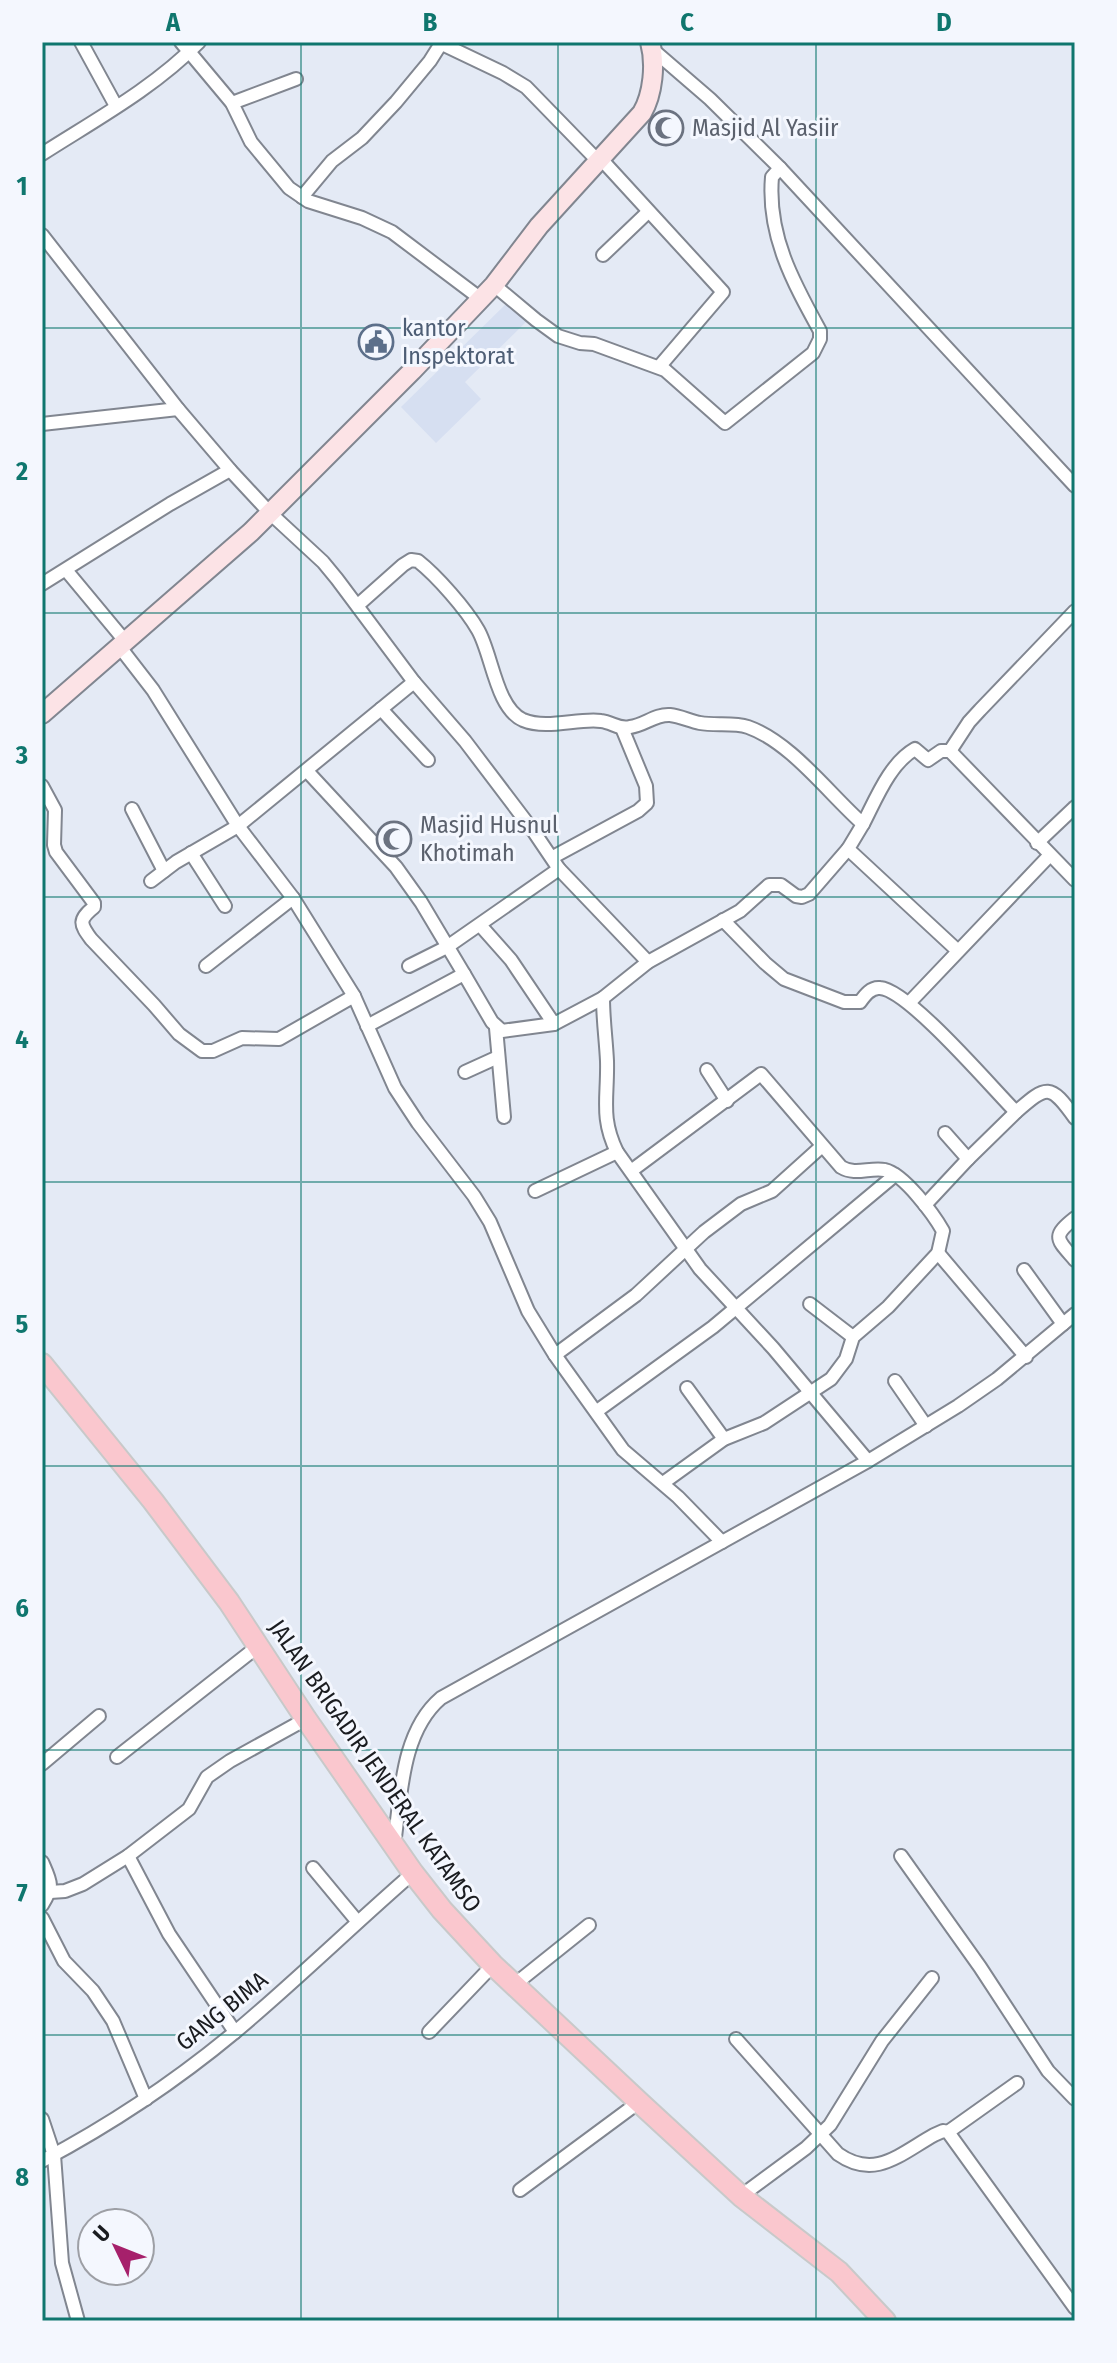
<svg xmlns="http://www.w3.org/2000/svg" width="1117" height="2363" viewBox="0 0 1117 2363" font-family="'Fira Sans Condensed',sans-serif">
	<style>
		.built { fill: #d6dff1 }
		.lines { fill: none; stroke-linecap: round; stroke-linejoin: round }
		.street-casing { stroke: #818690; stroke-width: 16 }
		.secondary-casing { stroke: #818690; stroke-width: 22 }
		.primary-casing { stroke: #c8c9c9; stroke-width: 24 }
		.street { stroke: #fff; stroke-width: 12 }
		.secondary { stroke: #fce3e6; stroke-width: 18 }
		.primary { stroke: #fac7ce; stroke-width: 20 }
		.grid { fill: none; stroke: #0f766e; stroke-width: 2; stroke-opacity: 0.55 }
		.labels { text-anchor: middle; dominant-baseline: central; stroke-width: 6; stroke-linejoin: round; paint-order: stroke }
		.worship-label { font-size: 24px; fill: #5b616d; stroke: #f4f7fe; text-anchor: start }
		.service-label { font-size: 24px; fill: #4e5e75; stroke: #f4f7fe; text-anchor: start }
		.street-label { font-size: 24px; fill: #1a1c20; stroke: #f4f7fe }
		.neatline { fill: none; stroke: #0f766e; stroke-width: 3 }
		.grid-label { font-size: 26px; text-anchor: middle; font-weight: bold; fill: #0f766e }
	</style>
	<rect width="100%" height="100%" fill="#e4eaf5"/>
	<path class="built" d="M509,301L528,320L465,382L481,399L436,443L401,407Z"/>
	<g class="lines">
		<g class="street-casing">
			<g id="street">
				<path d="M81,42L116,106"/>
				<path d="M181,42L232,103L251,142L289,188L308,201L362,218L392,232L481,299"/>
				<path d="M438,42L503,73L526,87L599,162"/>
				<path d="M652,49L710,99L780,168L1075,486"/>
				<path d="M232,103L296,79"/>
				<path d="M42,154C95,120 154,88 199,42"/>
				<path d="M602,160L723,292L659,367"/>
				<path d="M302,197L332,161L362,138L396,102L430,61L442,42"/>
				<path d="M42,235L178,409L230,470L270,513L323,562L337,579L414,682L465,741L534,832L559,869L648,962"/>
				<path d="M603,255L648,212"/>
				<path d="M494,285L536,320L558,336L580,343L594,344L665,370L725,423L813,353L820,339V331C793,282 767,235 772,177L780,168"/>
				<path d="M42,424L178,409"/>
				<path d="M66,570L125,641"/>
				<path d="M42,584L170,504L230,470"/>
				<path d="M358,605L403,565L411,560L418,561C437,576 466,609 478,630C492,654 496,708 523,720C547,730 577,718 601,721C612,722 619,730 630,727C645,725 655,714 670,715C680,716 690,721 700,723C715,726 733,722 748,727C791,742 829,794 863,824C876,799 890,763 915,749L928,760L941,751H950L969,722L980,710L1075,611"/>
				<path d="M119,646L153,690L238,826L293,898L354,996L395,1088L418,1123L474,1196L490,1222L528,1311L555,1355L623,1450L678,1497L722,1542"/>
				<path d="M381,709L428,760"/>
				<path d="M950,751L1075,880"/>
				<path d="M307,771L396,867L421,902L464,974"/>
				<path d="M42,786L55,810L54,845L56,852L94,903V907C78,920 80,924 91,939L154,1005L179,1034L202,1051H213L242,1038L279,1039L354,996"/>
				<path d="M132,809L164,871"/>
				<path d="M863,824L848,849L958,951"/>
				<path d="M1037,843L1075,807"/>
				<path d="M848,849L809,894L802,897L796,896L781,885H769L740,911L648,962L603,998C603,1019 606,1040 607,1061C608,1098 600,1117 617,1152L700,1269L773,1348L868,1461"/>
				<path d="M191,853L225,906"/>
				<path d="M553,857L638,811L647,803L646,786L622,728"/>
				<path d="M151,881L176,862L238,826L414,682"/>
				<path d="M723,920L765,963L784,979L844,1002H860C865,995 871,987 880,988C909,990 992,1088 1016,1112C1047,1085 1050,1083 1075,1118"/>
				<path d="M480,925L511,960L554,1024"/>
				<path d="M206,966L293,898"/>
				<path d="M409,966L447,947L559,869"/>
				<path d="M909,1003L1049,856"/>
				<path d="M367,1026L464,974L492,1022L502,1031L554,1024L603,998"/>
				<path d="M496,1028L504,1117"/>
				<path d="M707,1070L727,1101"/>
				<path d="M465,1072L498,1057"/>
				<path d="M945,1133L968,1159"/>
				<path d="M631,1171L761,1074L841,1167C856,1176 869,1167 885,1170C904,1174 934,1215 943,1231L938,1253L888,1307L853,1337L846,1359L831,1379L764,1423L724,1439L663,1483"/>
				<path d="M535,1191L617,1152"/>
				<path d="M925,1205L968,1159L1016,1112"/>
				<path d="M1075,1218C1051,1237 1057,1239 1075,1260"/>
				<path d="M938,1253L1026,1357"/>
				<path d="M1024,1270L1063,1324"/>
				<path d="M810,1304L853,1337"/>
				<path d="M555,1355L636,1295L704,1232L741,1204L772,1191L822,1146"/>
				<path d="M895,1381L926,1426"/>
				<path d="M687,1388L724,1439"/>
				<path d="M597,1411L713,1327L895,1175"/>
				<path d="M117,1757L257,1647"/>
				<path d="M42,1764L99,1716"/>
				<path d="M394,1845C401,1796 401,1732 441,1698L868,1461L958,1406L997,1379L1075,1314"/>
				<path d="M128,1856L169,1934L235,2032"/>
				<path d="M901,1856L980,1967L1048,2071L1075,2099"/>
				<path d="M42,1862C51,1882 54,1886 42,1905"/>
				<path d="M313,1868L357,1921"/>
				<path d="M50,1892L65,1891L83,1884L128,1856L189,1809L207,1777L230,1761L306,1719"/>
				<path d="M42,1918L64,1961L93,1991L113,2021L146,2099"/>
				<path d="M514,1985L589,1925"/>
				<path d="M429,2032L493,1965"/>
				<path d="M736,2039L838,2154C875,2180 900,2154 934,2135L943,2131L948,2132L1075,2308"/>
				<path d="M42,2119L54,2155L62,2263L78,2321"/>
				<path d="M948,2132L1017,2083"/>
				<path d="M42,2161C110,2125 176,2081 235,2032C296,1981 353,1925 413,1873"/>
				<path d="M520,2190L639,2102"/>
				<path d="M741,2196L806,2148L830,2125L882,2041L932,1978"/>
			</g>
		</g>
		<g class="secondary-casing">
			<path id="secondary" d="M42,714L251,532L412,371L494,285L539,226L642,113C653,94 656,64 650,42"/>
		</g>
		<g class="primary-casing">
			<path id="primary" d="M42,1364L153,1501L229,1602L306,1719L413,1873L442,1910L493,1965L639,2102L741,2196L839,2272L885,2321"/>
		</g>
		<use href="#street" class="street"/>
		<use href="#secondary" class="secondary"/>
		<use href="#primary" class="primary"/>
	</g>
	<path class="grid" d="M301,42V2321M558,42V2321M816,42V2321M42,328H1075M42,613H1075M42,897H1075M42,1182H1075M42,1466H1075M42,1750H1075M42,2035H1075"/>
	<defs>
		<g id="mosque-ring" transform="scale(1.8)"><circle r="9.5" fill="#f4f7fe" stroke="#6b7280" stroke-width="1.5"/><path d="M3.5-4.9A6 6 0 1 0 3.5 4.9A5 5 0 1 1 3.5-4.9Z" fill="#6b7280"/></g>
		<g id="civic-ring" transform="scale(1.8)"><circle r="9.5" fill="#f4f7fe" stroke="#5c6f8a" stroke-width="1.5"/><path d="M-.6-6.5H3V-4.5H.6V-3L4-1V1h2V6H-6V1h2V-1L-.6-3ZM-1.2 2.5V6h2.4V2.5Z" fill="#5c6f8a"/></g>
	</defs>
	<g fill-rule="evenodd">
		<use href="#mosque-ring" x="666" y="128"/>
		<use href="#civic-ring" x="376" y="342"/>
		<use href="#mosque-ring" x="394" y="839"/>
	</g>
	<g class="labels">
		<g class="worship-label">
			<text x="692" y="128">Masjid Al Yasiir</text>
			<text x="420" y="825">Masjid Husnul<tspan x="420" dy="28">Khotimah</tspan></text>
		</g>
		<g class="service-label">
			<text x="402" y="328">kantor<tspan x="402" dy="28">Inspektorat</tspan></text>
		</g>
		<g class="street-label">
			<text transform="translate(375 1766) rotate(55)">JALAN BRIGADIR JENDERAL KATAMSO</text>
			<text transform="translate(222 2011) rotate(-39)">GANG BIMA</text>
		</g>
	</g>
	<rect width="1117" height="2363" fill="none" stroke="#f4f7fe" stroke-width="88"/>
	<g transform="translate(116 2247) rotate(313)"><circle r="38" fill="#f4f7fe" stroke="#9d9fa5" stroke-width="2"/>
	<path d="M0-6L14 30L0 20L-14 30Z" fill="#a6206b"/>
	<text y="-12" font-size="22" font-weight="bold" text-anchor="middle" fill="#1a1c20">U</text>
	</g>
	<rect x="44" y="44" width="1029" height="2275" class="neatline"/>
	<g class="grid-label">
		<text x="173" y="31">A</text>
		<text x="430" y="31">B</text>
		<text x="687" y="31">C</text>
		<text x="944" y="31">D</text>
		<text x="22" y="195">1</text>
		<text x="22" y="480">2</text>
		<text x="22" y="764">3</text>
		<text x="22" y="1048">4</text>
		<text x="22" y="1333">5</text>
		<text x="22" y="1617">6</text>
		<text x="22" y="1902">7</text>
		<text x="22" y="2186">8</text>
	</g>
</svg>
